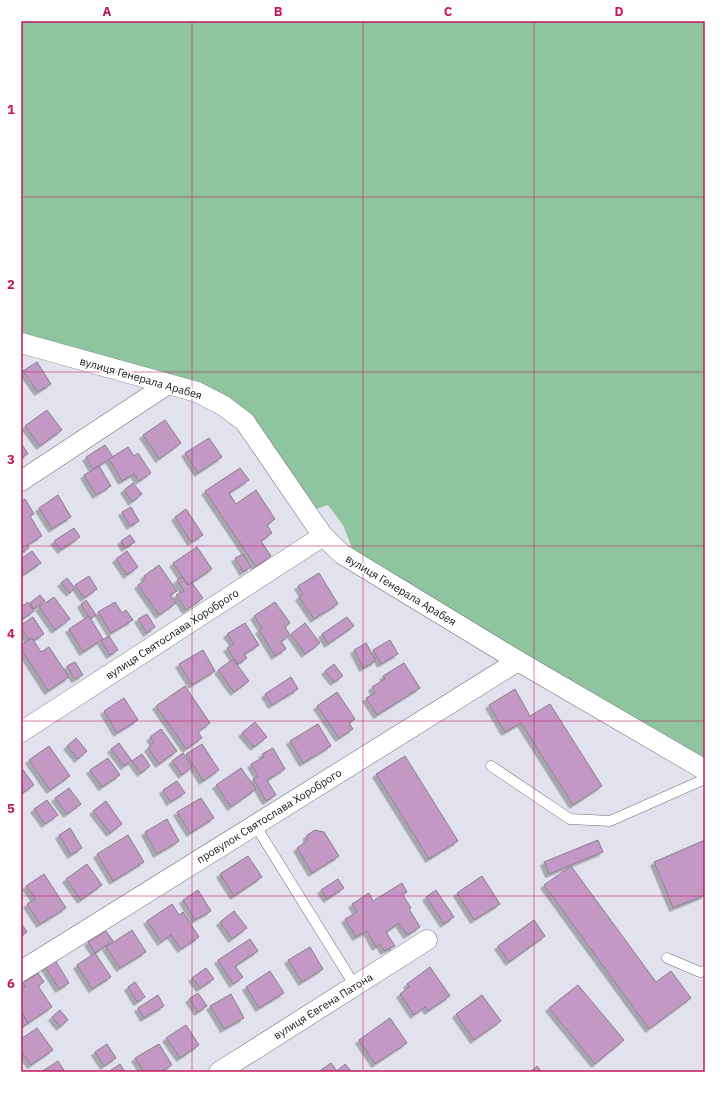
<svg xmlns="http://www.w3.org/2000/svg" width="726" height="1093" viewBox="0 0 726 1093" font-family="'IBM Plex Sans',sans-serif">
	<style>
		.forest { fill: #8ec59f }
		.building { fill: #c398c5; stroke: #878088; filter: url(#shadow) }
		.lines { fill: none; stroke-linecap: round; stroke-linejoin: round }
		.lane-casing { stroke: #70727b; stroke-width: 11 }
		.street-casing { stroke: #70727b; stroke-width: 21 }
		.lane { stroke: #fff; stroke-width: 10 }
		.street { stroke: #fff; stroke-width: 20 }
		.grid { fill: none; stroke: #c2185b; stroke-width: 1; stroke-opacity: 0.55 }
		.labels { text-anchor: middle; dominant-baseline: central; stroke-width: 3; stroke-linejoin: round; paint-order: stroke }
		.street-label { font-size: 11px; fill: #151519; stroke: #fff }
		.neatline { fill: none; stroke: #c2185b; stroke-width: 1.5 }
		.grid-label { font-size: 13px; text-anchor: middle; font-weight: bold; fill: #c2185b }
	</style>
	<defs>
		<filter id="shadow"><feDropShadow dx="-3.5" dy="3.5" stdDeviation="0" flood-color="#0004"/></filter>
	</defs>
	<rect width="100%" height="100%" fill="#e1e2ed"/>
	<path class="forest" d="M21,21H705V770L356,558L343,525L328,505L313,510L224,406L21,343Z"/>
	<g class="building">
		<path d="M37,362L51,384L38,392L23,371Z"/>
		<path d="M47,410L62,430L40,446L25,426Z"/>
		<path d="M165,420L181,443L159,459L143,435Z"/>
		<path d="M209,438L222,457L198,473L185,453Z"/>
		<path d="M21,443L28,454L21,458Z"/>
		<path d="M105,445L113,457L93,469L86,457Z"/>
		<path d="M128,447L134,456L138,453L151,473L139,481L134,474L122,481L109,459Z"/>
		<path d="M99,466L111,486L96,495L84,475Z"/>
		<path d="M240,468L249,480L229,493L236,504L256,490L275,519L267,525L272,533L261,541L271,556L256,567L205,491Z"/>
		<path d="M133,483L142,494L132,502L124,490Z"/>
		<path d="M58,495L71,517L52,529L39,508Z"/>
		<path d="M25,499L34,514L30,516L42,536L27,545L29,548L21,553V517L22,516L21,514V502Z"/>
		<path d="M131,507L139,521L130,526L122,512Z"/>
		<path d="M186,509L203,535L191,542L175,517Z"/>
		<path d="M74,528L80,537L61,550L54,541Z"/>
		<path d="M130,535L135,542L125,548L121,541Z"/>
		<path d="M197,547L212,569L188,585L173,563Z"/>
		<path d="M32,551L41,563L23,575L21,572V559Z"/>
		<path d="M127,551L138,567L127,575L116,559Z"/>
		<path d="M243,554L251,567L243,572L235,558Z"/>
		<path d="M159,565L177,591L170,595L176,603L159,615L138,585L146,579L144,576Z"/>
		<path d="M319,573L338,604L314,619L299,597L303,594L298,586Z"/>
		<path d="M89,576L97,589L84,598L75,585Z"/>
		<path d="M182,577L188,585L192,583L203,598L186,610L176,595L184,591L177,580Z"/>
		<path d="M67,578L75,588L70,593L61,583Z"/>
		<path d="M40,595L45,601L34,609L30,603Z"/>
		<path d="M54,597L70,619L55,630L39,607Z"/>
		<path d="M86,600L96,615L90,619L81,604Z"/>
		<path d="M28,602L34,611L21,620V607Z"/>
		<path d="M115,602L122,613L126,610L133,620L111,633L98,612Z"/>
		<path d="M275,602L290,623L285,627L290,635L281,641L286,649L275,656L259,630L262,628L254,616Z"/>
		<path d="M147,614L155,627L147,633L138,619Z"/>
		<path d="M89,616L103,639L83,652L69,629Z"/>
		<path d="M33,617L44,634L34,640L32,638L29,640L21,628V625Z"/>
		<path d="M347,617L354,626L328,644L322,634Z"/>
		<path d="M245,623L259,645L244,654L247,658L238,664L227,648L234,644L227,634Z"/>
		<path d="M305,623L320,643L305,654L291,634Z"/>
		<path d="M109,636L118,650L110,655L101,641Z"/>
		<path d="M32,638L41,652L49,647L69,677L48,691L21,649V645Z"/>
		<path d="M390,640L398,654L381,664L373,650Z"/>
		<path d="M366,643L376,661L363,668L354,650Z"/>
		<path d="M203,650L215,671L192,685L179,664Z"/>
		<path d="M233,659L249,681L234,692L218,670Z"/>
		<path d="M75,662L83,675L75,679L67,666Z"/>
		<path d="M404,663L420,688L377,715L366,698L375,693L372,687L385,679L383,676Z"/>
		<path d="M334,664L343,676L334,682L325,671Z"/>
		<path d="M291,677L298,689L272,705L265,694Z"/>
		<path d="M185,686L210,723L198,732L202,738L186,749L156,706Z"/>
		<path d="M515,689L530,716L550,704L602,786L573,805L521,723L505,732L489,705Z"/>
		<path d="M337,692L355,719L349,723L353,729L339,738L317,706Z"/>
		<path d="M124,698L138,720L117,733L104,711Z"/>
		<path d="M255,722L267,737L254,747L242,733Z"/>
		<path d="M318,724L331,746L303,763L290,741Z"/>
		<path d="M161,729L177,751L159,764L148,748L154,743L150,737Z"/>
		<path d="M76,738L87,751L78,759L67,746Z"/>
		<path d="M119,743L132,761L124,766L111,749Z"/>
		<path d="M202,744L219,770L203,781L186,754Z"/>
		<path d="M49,746L70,776L50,790L29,760Z"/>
		<path d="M273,748L285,769L267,780L276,795L266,801L253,779L258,776L251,764L264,757L262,754Z"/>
		<path d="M183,753L192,767L182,775L172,761Z"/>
		<path d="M142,754L150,766L141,773L132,761Z"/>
		<path d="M405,756L458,841L429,859L376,774Z"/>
		<path d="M108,758L120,775L102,787L90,770Z"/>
		<path d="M21,767L34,785L21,794Z"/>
		<path d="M241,768L256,789L231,807L216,785Z"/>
		<path d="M177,781L185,793L170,802L163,790Z"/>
		<path d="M69,788L81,804L67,814L55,798Z"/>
		<path d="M201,798L214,818L190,833L177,812Z"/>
		<path d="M47,800L58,815L45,824L34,809Z"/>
		<path d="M106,801L122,824L110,833L93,811Z"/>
		<path d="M167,819L179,841L157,854L145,832Z"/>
		<path d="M70,828L82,848L71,855L59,835Z"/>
		<path d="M315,830L324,832L339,856L312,873L297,848L307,841V835Z"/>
		<path d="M128,835L144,862L113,881L97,854Z"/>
		<path d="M598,840L603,852L549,874L544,862Z"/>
		<path d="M705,840V895L673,908L654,862Z"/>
		<path d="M248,856L262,877L234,896L220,874Z"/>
		<path d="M87,864L102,885L81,900L66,879Z"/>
		<path d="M571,866L656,982L671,971L691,998L649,1029L544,885Z"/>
		<path d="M44,874L66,908L40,924L27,904L35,899L26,886Z"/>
		<path d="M482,876L500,904L474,920L457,893Z"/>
		<path d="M338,879L344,888L327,899L321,890Z"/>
		<path d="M402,883L407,892L403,895L411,908L409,909L420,927L407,935L399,923L386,932L395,946L384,951L380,944L376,947L367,931L356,937L345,919L357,912L352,904L369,893L373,901Z"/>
		<path d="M198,890L211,911L195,920L183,900Z"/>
		<path d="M436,890L454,917L444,924L426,897Z"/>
		<path d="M172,904L179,915L183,912L199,937L181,949L171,935L161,942L147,921Z"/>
		<path d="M234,911L247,928L232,939L220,922Z"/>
		<path d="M534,920L545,936L509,962L498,946Z"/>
		<path d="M21,923L27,932L21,936Z"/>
		<path d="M132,930L146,952L120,968L106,947Z"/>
		<path d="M106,931L113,941L95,953L88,942Z"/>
		<path d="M250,939L258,951L235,966L243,977L233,984L218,960Z"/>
		<path d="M310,947L323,969L302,982L288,960Z"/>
		<path d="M95,953L111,977L92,989L77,965Z"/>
		<path d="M55,960L69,983L59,989L45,967Z"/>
		<path d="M430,967L450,996L428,1011L425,1007L414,1015L400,994L409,987L407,984Z"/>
		<path d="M206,968L214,979L200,988L192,978Z"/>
		<path d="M270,971L284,993L259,1008L246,987Z"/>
		<path d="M38,973L44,982L38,986L52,1007L28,1023L21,1012V990L25,987L23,983Z"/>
		<path d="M135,982L145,997L137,1002L128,987Z"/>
		<path d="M578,985L624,1040L595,1064L549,1008Z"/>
		<path d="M198,993L207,1006L198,1012L189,999Z"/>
		<path d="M231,994L244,1018L224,1029L210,1006Z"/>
		<path d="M158,995L164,1006L144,1018L138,1008Z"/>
		<path d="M482,995L501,1021L474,1040L456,1014Z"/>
		<path d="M60,1010L68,1020L60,1027L52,1017Z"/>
		<path d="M21,1012L28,1023L21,1028Z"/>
		<path d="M390,1018L407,1043L375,1064L359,1040Z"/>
		<path d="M186,1025L199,1045L180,1058L166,1038Z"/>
		<path d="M37,1028L53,1050L31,1065L21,1051V1039Z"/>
		<path d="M107,1044L116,1058L104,1066L95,1052Z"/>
		<path d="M159,1044L172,1065L161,1072H144L135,1058Z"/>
		<path d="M58,1061L65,1072H41Z"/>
		<path d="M331,1063L337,1071L345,1064L352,1072H323L321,1070Z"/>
		<path d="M120,1064L125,1072H108Z"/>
		<path d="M537,1066L542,1072H531Z"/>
	</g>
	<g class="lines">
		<g class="lane-casing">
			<g id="lane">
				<path d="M491,766L570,819L610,821L705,779"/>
				<path d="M255,825L355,986"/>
				<path d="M667,958L700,972L705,971"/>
			</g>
		</g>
		<g class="street-casing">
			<g id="street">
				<path d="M21,343L197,392L224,406L245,422L323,536L342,554L518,661L705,770"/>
				<path d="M21,481L168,384"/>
				<path d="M21,732L323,536"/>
				<path d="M21,971L518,661"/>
				<path d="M219,1072L427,940"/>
			</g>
		</g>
		<use href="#lane" class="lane"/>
		<use href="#street" class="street"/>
	</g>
	<path class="grid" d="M192,21V1072M363,21V1072M534,21V1072M21,197H705M21,372H705M21,546H705M21,721H705M21,896H705"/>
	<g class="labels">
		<g class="street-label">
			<text transform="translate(141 378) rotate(16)">вулиця Генерала Арабея</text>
			<text transform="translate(401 590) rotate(31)">вулиця Генерала Арабея</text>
			<text transform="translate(172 634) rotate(-33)">вулиця Святослава Хороброго</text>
			<text transform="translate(269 816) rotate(-32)">провулок Святослава Хороброго</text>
			<text transform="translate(323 1006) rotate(-32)">вулиця Євгена Патона</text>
		</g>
	</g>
	<rect width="726" height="1093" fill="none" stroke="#ffffff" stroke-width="44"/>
	<rect x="22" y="22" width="682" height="1049" class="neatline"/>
	<g class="grid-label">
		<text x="107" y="16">A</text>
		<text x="278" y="16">B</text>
		<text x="448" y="16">C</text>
		<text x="619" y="16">D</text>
		<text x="11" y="114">1</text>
		<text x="11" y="289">2</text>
		<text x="11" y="464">3</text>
		<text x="11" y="638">4</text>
		<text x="11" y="813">5</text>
		<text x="11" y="988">6</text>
	</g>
</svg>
